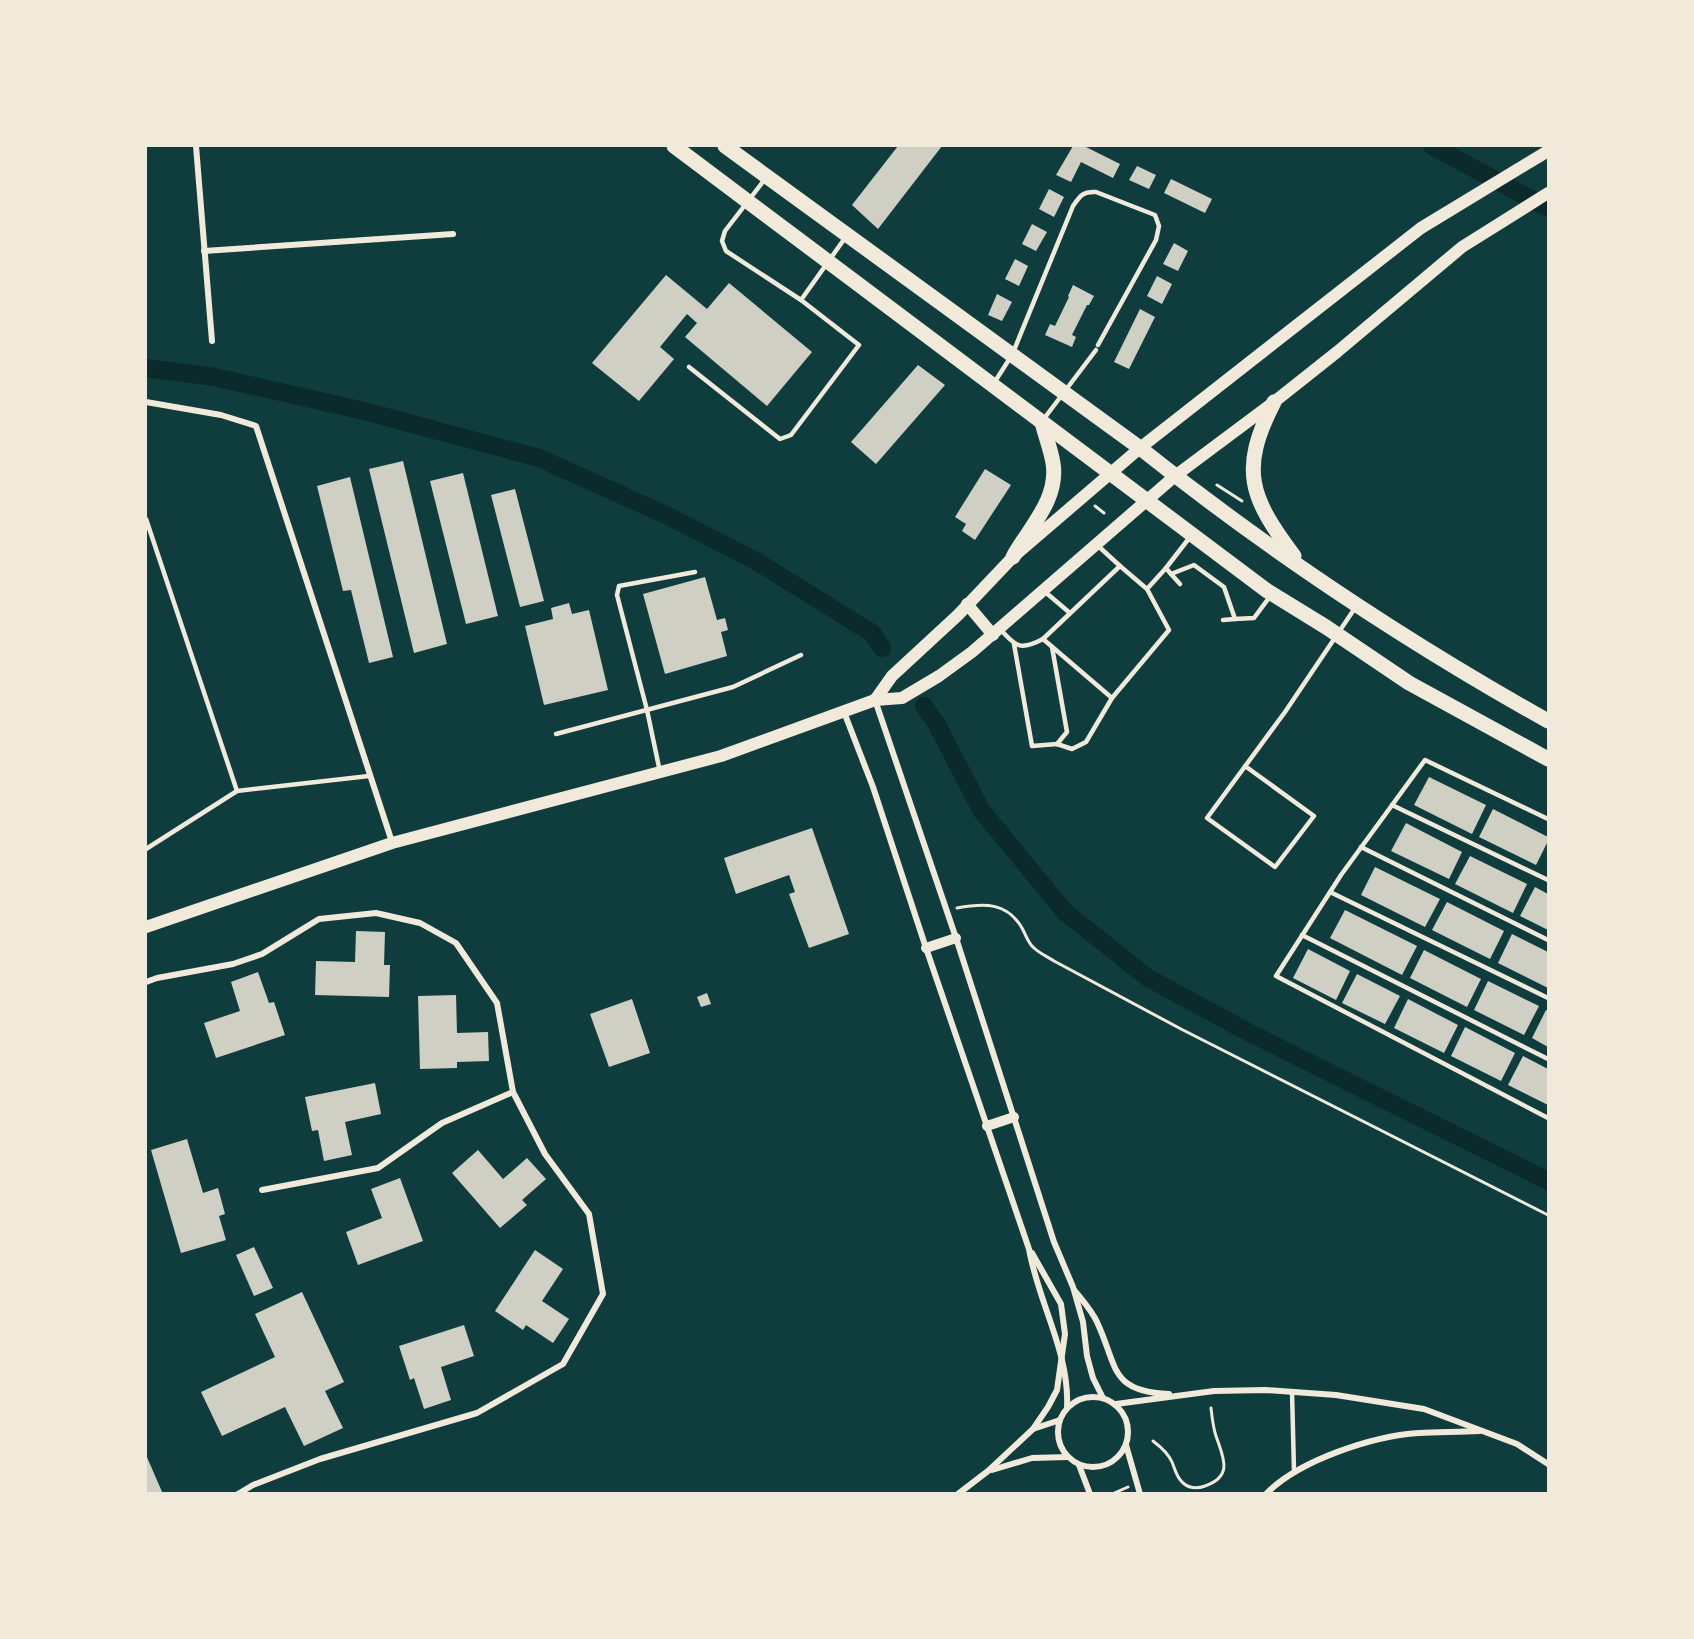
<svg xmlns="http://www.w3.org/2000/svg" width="1694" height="1639" viewBox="0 0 1694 1639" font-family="Barlow,sans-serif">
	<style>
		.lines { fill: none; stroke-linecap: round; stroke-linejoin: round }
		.canal { stroke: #0a2a2b; stroke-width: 18 }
		.building { fill: #cfcfc3 }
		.path { stroke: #f1e9da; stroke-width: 3 }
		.service { stroke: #f1e9da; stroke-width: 4.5 }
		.minor { stroke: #f1e9da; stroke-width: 6 }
		.tertiary { stroke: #f1e9da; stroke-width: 10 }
		.secondary { stroke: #f1e9da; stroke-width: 12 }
		.primary { stroke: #f1e9da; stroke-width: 15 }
	</style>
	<rect width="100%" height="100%" fill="#0f3d3e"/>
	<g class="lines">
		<g class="canal">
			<path d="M1432,146L1548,208"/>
			<path d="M146,368L214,377L364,411L539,458L666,515L756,561L872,633L882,648"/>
			<path d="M924,706L935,721L981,810L1065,912L1148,978L1250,1033L1548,1181"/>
		</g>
	</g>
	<g class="building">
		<path d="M898,146H942L878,229L852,205Z"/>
		<path d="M1073,146H1084L1120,164L1113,178L1081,162L1071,182L1056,175Z"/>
		<path d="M1137,166L1156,175L1149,189L1129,180Z"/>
		<path d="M1171,179L1212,199L1205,213L1164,193Z"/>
		<path d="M1049,189L1064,197L1054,217L1039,209Z"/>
		<path d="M1032,224L1047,232L1036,251L1022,244Z"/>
		<path d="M1174,243L1188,251L1178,271L1163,264Z"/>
		<path d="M1015,259L1028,266L1019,286L1005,279Z"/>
		<path d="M666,275L707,309L729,283L812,352L767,406L685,337L697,323L687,314L660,347L674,359L639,401L592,363Z"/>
		<path d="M1157,276L1172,284L1162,304L1147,296Z"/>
		<path d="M1073,285L1094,296L1089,305H1087L1072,335L1076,337L1072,347L1045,335L1050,324L1055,326L1069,297L1068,296Z"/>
		<path d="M997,294L1012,302L1002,321L988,315Z"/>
		<path d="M1140,309L1155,317L1129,369L1114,362Z"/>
		<path d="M918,365L945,385L876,464L851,442Z"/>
		<path d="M403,461L447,644L414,653L369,469Z"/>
		<path d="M985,469L1011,485L975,540L962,531L966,524L955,517Z"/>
		<path d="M463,473L498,616L466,624L430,481Z"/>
		<path d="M350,477L393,657L369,663L351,590L343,591L317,486Z"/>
		<path d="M515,489L544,601L520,607L491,495Z"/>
		<path d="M705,577L717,620L725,618L728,630L721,632L727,656L665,674L643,594Z"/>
		<path d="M569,603L572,614L589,610L608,690L544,705L525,626L553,619L551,608Z"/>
		<path d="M1429,777L1486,805L1472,834L1414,805Z"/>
		<path d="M1493,809L1548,837V841L1536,865L1479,837Z"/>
		<path d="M1406,823L1462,852L1449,879L1391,851Z"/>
		<path d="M812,828L849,934L809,948L789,894L795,892L789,875L736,894L724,858Z"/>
		<path d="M1470,856L1527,884L1513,913L1455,884Z"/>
		<path d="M1375,867L1440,899L1425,927L1361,895Z"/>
		<path d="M1535,887L1548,894V930L1520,916Z"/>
		<path d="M1447,902L1504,931L1490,959L1432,930Z"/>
		<path d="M1345,910L1417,946L1402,975L1330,938Z"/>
		<path d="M356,931L385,932L384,965H390L389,997L315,995L316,961L355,962Z"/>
		<path d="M1512,934L1548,952V988L1498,963Z"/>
		<path d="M1308,949L1350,971L1336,1000L1293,978Z"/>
		<path d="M1424,950L1481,979L1467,1007L1410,978Z"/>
		<path d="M258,972L269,1003L274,1002L285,1035L216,1058L204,1023L240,1011L231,982Z"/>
		<path d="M1357,974L1400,996L1385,1024L1342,1003Z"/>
		<path d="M1488,981L1539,1006L1524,1035L1474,1010Z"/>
		<path d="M707,993L711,1004L701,1007L697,997Z"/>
		<path d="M456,995L457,1033L488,1032L489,1061L457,1062V1068L420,1069L418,996Z"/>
		<path d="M632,999L650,1053L609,1067L590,1014Z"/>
		<path d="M1408,999L1458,1025L1444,1053L1394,1028Z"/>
		<path d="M1546,1010L1548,1011V1047L1532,1038Z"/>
		<path d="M1465,1027L1515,1053L1501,1081L1451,1056Z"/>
		<path d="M1523,1056L1548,1069V1105L1508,1085Z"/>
		<path d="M375,1083L381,1114L345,1122L352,1155L324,1161L318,1130L312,1131L305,1097Z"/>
		<path d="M187,1139L203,1193L218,1188L225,1214L219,1216L226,1240L181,1253L151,1150Z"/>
		<path d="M478,1150L503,1179L527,1158L546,1179L522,1200L527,1205L500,1228L452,1173Z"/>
		<path d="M400,1178L423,1241L358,1265L346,1232L382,1218L371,1189Z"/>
		<path d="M254,1247L273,1288L254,1296L236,1255Z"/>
		<path d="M535,1250L563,1269L542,1301L569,1319L553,1343L526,1325L523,1330L495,1311Z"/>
		<path d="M302,1292L344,1382L325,1391L343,1428L304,1446L285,1407L222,1436L201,1392L275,1357L255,1314Z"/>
		<path d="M464,1325L474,1356L441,1367L451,1400L424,1409L414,1378L410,1380L399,1346Z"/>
		<path d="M146,1455L163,1494H146Z"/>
	</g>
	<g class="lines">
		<g class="path">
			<path d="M1217,485L1242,501"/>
			<path d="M1095,506L1104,513"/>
			<path d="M957,908C984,903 1007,902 1022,928C1026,935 1028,943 1034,948C1039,953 1048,957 1054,961L1181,1029L1548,1215"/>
			<path d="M1153,1441C1161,1447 1168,1453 1172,1462C1175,1469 1176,1477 1183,1483C1189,1488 1197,1489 1205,1486C1234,1476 1223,1457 1216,1436C1213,1427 1212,1417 1211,1408"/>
			<path d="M1112,1494L1128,1487"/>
		</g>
		<g class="service">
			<path d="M765,179L725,231L722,241L726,251L801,300L845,238"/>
			<path d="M689,367L780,439L791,435L859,345L801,300"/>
			<path d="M994,383L1012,355L1073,206C1080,196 1083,191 1096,192L1155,215L1159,226L1156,240L1098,345"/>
			<path d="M1043,420L1096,350"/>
			<path d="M146,519L237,791"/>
			<path d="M1120,566L1147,589"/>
			<path d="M1166,568L1171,574L1194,565L1224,587L1235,619L1254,618L1271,595"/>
			<path d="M1171,574L1180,584"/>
			<path d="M1044,591L1070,613"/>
			<path d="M1223,620L1235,619"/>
			<path d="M1000,629C1017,647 1020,651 1043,639L1120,566L1096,544"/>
			<path d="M1043,639L1112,698"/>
			<path d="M1014,644L1032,746L1057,744L1072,749L1086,742L1112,698L1169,630L1147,589L1166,568L1190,537"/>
			<path d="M1052,647L1067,732L1057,744"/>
			<path d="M556,734L733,687L801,655"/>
			<path d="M1245,766L1314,816L1275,867L1207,818L1285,712L1355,608"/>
			<path d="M660,772L647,710L617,595L619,586L695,572"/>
			<path d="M1392,805L1548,880"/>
			<path d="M1548,819L1425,760L1341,875L1276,976L1548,1118"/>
			<path d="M1361,847L1548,940"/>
			<path d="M146,849L237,791L369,776"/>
			<path d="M1330,892L1548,998"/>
			<path d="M1302,935L1548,1059"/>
			<path d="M1292,1391L1294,1471"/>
		</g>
		<g class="minor">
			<path d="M196,146L212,341"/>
			<path d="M204,251L453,234"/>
			<path d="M146,402L221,415L256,426L392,842"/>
			<path d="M875,700L956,938L1054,1242L1073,1287L1083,1322L1087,1356L1093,1378L1103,1398"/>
			<path d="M844,712L873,787L926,948L1029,1249C1038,1302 1070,1353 1067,1408"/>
			<path d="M146,982L157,978L233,964L262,954L319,919L376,913L420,923L456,943L497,1003L513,1092L545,1154L589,1214L603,1294L563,1364L477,1413L320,1459L253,1485L238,1494"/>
			<path d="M262,1190L378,1168L442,1123L513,1092"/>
			<path d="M1032,1253L1061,1304L1065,1334L1057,1390L1048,1407L1033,1429"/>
			<path d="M1075,1291C1083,1301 1092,1311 1097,1322C1118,1367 1109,1391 1169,1394"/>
			<circle cx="1093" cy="1432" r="35"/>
			<path d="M1116,1404L1214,1391L1265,1390L1336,1395L1424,1409L1517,1444L1548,1464"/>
			<path d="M1126,1445L1140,1494"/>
			<path d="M1079,1465L1090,1494"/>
			<path d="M992,1470L1032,1458L1068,1457"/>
			<path d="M958,1494L988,1471L1033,1429L1060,1420"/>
			<path d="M1266,1494C1299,1460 1373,1436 1419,1433C1439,1432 1459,1432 1479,1431"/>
		</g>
		<g class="tertiary">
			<path d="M926,948L956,938"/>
			<path d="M987,1126L1014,1117"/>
		</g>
		<g class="secondary">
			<path d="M967,604L993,635"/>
			<path d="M875,700L892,676L958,615L1013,557L1140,448L1421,228L1548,151"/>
			<path d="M146,927L392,843L721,756L875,700L902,698L939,676L972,652L1175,476L1274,402L1337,352L1462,247L1548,193"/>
		</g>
		<g class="primary">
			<path d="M674,146L1266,590L1326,627L1409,683L1548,759"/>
			<path d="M725,146L1140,448C1268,550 1405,641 1548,721"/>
			<path d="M1274,402C1239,470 1250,497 1294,556"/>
			<path d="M1013,557C1029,528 1059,499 1053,463C1051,450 1045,435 1042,422"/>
		</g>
	</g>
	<rect width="1694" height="1639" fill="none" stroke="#f1e9da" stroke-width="294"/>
</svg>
